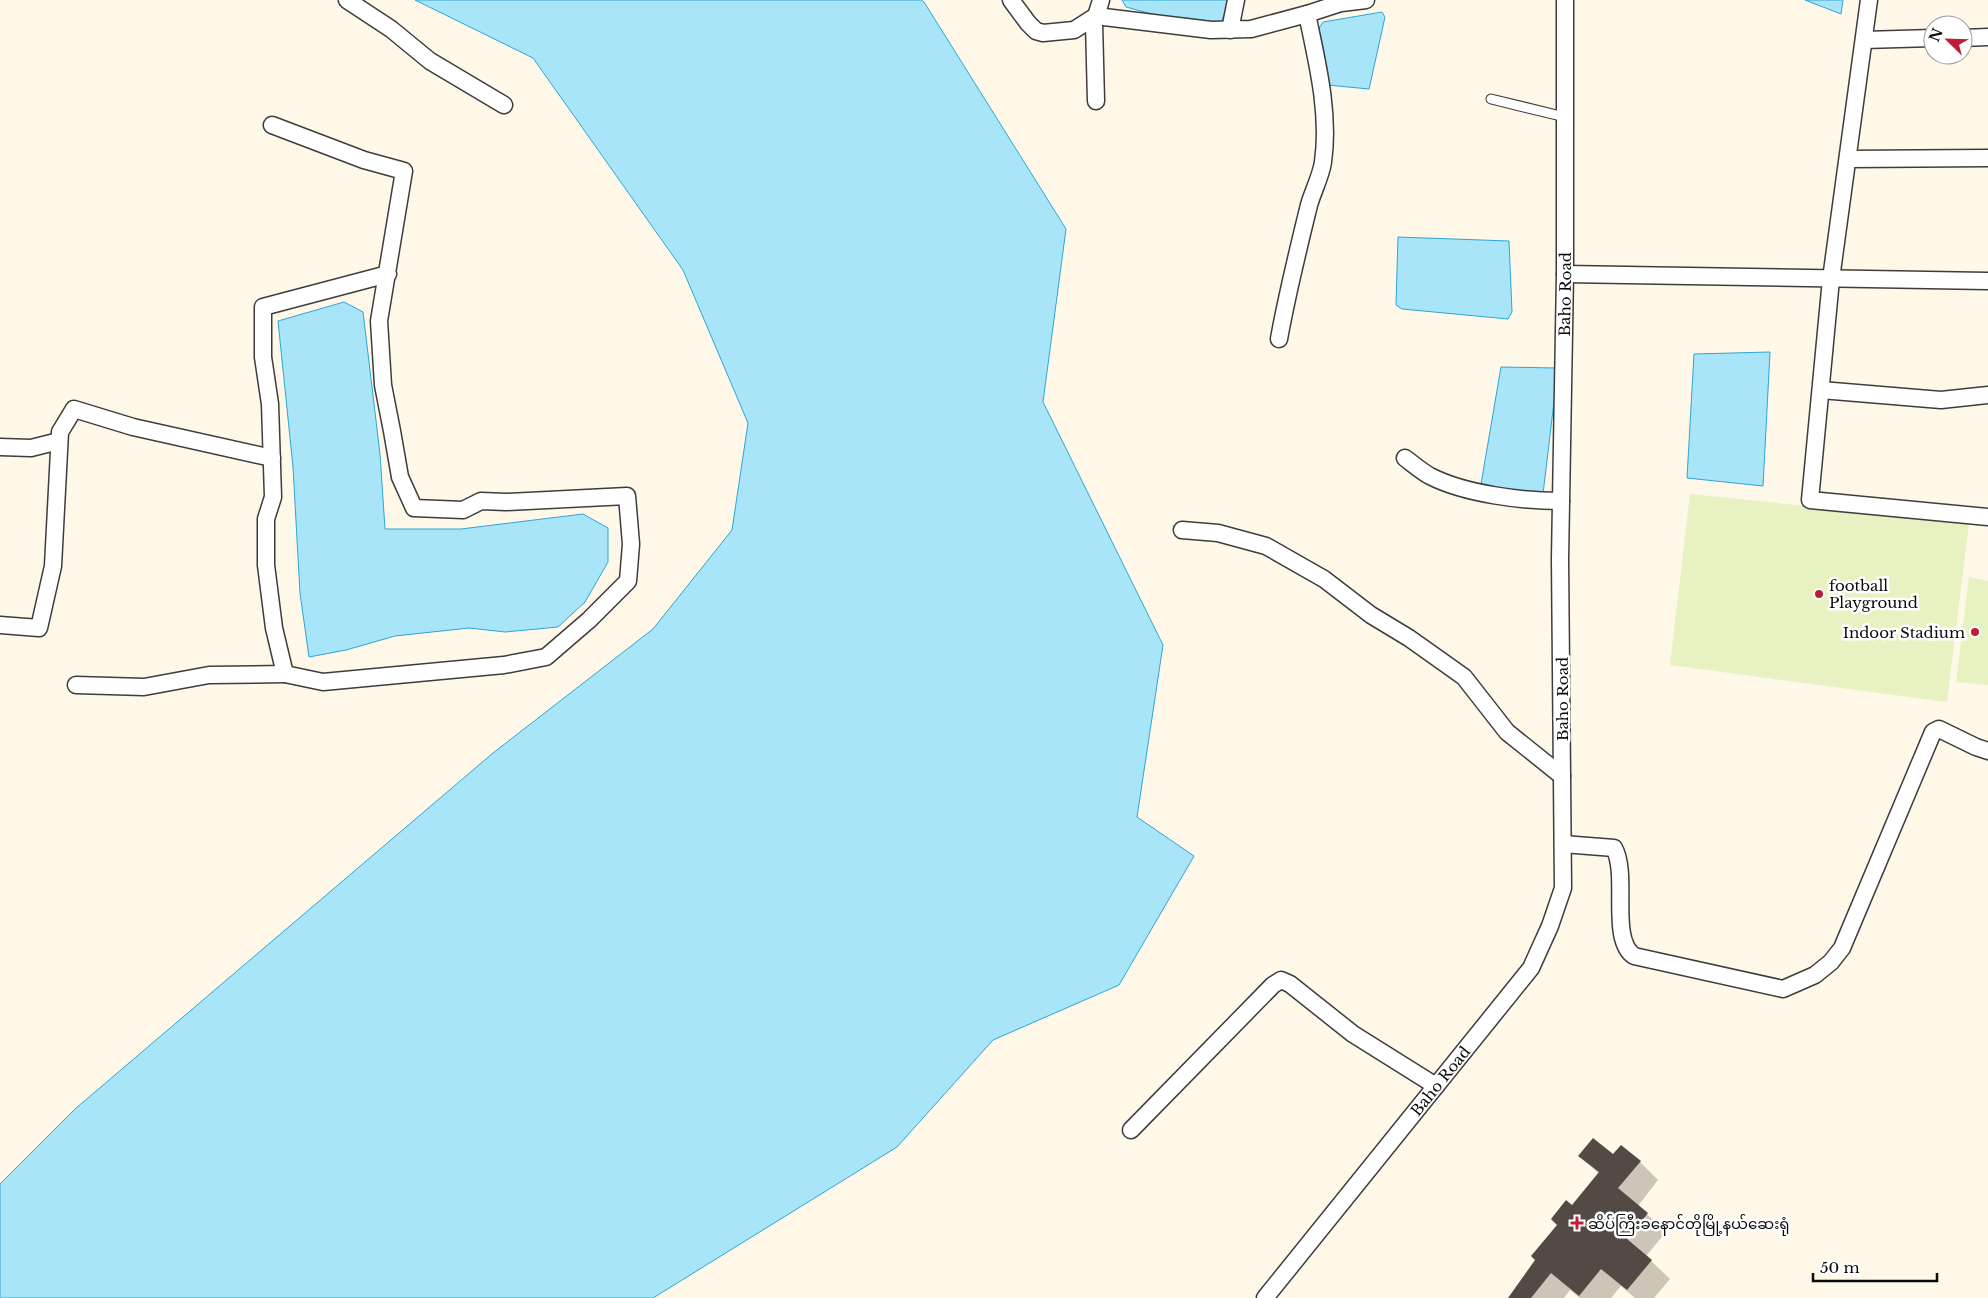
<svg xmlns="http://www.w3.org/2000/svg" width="1988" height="1298" viewBox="0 0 1988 1298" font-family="'Libre Baskerville','Noto Sans Myanmar',serif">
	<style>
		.pitch { fill: #e7f1c2 }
		.water { fill: #a9e5f9; stroke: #2ca6d4 }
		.shadow { fill: #0003 }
		.building { fill: #534a46 }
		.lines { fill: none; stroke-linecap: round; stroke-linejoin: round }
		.service-casing { stroke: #3d3d3d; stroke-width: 11 }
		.minor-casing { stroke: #3d3d3d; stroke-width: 19 }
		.service { stroke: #fff; stroke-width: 9 }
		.minor { stroke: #fff; stroke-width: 16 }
		.poi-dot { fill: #c01c38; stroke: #fff; stroke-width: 2 }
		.labels { text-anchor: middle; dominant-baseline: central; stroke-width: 5; stroke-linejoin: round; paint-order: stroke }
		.street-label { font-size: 15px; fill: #0a0a0a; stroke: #fff }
		.poi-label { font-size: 15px; fill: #0a0a0a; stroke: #fff; text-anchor: start }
	</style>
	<rect width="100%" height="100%" fill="#fff7e7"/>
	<g class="pitch">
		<path d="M1690,494L1969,523L1947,702L1670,665Z"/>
		<path d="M1969,577L1988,581V685L1956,682Z"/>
	</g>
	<g class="water">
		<path d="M415,0H921L924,2L1066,229L1043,402L1163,645L1137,817L1194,856L1119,985L993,1040L897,1147L653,1298H0V1184L75,1109L493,753L653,629L732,530L748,423L683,270L533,58Z"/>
		<path d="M1122,0H1230L1220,25L1211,30L1126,7Z"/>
		<path d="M1805,0H1843L1841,14Z"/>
		<path d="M1382,12L1385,17L1369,89L1327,85L1318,30L1323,22Z"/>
		<path d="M1398,237L1509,241L1512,312L1508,319L1402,309L1396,305Z"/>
		<path d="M344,302L363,312L380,454L385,529H461L583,514L608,528V562L585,602L558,627L505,632L469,628L395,636L346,650L309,657L300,593L293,467L278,321Z"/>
		<path d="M1770,352L1763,486L1687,478L1694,354Z"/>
		<path d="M1501,367L1558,368L1543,494H1529L1481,484Z"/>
	</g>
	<path class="shadow" d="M1580,1156H1613L1640,1162L1658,1180L1638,1206L1666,1232L1646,1256L1670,1279L1654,1298H1635L1621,1286L1611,1298H1580L1570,1290L1564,1298H1510L1572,1207L1599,1174Z"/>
	<path class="building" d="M1593,1138L1613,1154L1621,1145L1641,1161L1618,1188L1648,1213L1627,1239L1652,1260L1627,1290L1601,1269L1579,1296L1551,1273L1531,1298H1508L1535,1260L1531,1256L1557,1225L1551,1219L1566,1200L1572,1205L1599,1172L1578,1156Z"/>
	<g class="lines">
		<g class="service-casing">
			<path id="service" d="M1491,99L1565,117"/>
		</g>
		<g class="minor-casing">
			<g id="minor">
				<path d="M347,0L391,29L430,61L504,105"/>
				<path d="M1011,0L1028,23L1036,31L1043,33L1074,30L1096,16L1211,30L1251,29L1307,14"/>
				<path d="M1869,0L1831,279L1810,500L1988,517"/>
				<path d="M1230,30L1236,0"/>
				<path d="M1963,38L1988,37"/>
				<path d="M1864,40L1933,38"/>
				<path d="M1096,101L1094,23L1101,0"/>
				<path d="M272,125L364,160L404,171L379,321L383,385L392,431L400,477L414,508L463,510L481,501L506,502L627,496L631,544L628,581L589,620L546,657L504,665L323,682L285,674L274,628L266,565V519L273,497L270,404L263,357V307L388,274"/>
				<path d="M1848,159L1988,158"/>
				<path d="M1565,274L1988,281"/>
				<path d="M1279,339C1287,294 1298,250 1309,205C1313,191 1321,176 1323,162C1330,113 1317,62 1307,14L1341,3L1366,0"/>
				<path d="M1821,390L1941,400L1988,395"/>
				<path d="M0,447L31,448L59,441"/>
				<path d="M1405,458C1413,464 1421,471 1430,476C1465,494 1522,501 1561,501"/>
				<path d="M1182,530L1218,533L1266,546L1324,579L1371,615L1409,638L1464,677L1507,732L1562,776"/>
				<path d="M0,625L39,628L53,566L60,432L74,409L133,427L272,458"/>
				<path d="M76,685L144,687L209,675L285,674"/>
				<path d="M1563,844L1614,848C1629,875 1609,939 1634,956L1783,989L1815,975L1831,962L1842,948L1933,732L1939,729L1976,747L1988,751"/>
				<path d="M1131,1130L1273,985L1281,980L1290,984L1353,1034L1436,1086"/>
				<path id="s1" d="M1265,1298L1531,968L1550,926L1563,888L1560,559L1565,274V0"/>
			</g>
		</g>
		<use href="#service" class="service"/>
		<use href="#minor" class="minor"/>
	</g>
	<g class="poi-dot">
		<circle cx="1819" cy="594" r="5"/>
		<circle cx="1975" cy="632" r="5"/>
		<path d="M1574.5 1215.5h5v5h5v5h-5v5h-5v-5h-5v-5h5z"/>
	</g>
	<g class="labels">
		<g class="street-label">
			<text stroke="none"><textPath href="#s1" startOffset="1104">Baho Road</textPath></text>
			<text transform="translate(1562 699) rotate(-90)">Baho Road</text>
			<text stroke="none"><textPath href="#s1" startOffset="279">Baho Road</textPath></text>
		</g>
		<g class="poi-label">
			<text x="1829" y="585">football<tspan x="1829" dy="17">Playground</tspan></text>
			<text x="1965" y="632" text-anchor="end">Indoor Stadium</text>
			<text x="1588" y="1223">ဆိပ်ကြီးခနောင်တိုမြို့နယ်ဆေးရုံ</text>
		</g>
	</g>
	<g transform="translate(1948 40) rotate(293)"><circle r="24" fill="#ffffff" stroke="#9d9d9d"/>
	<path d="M0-4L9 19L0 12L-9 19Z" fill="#c01c38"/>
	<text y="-8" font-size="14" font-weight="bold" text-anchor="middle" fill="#0a0a0a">N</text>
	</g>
	<path d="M1813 1273v8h124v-8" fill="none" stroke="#0a0a0a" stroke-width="2.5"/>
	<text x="1820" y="1273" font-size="15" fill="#0a0a0a" stroke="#ffffff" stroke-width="4" paint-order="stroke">50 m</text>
</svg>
